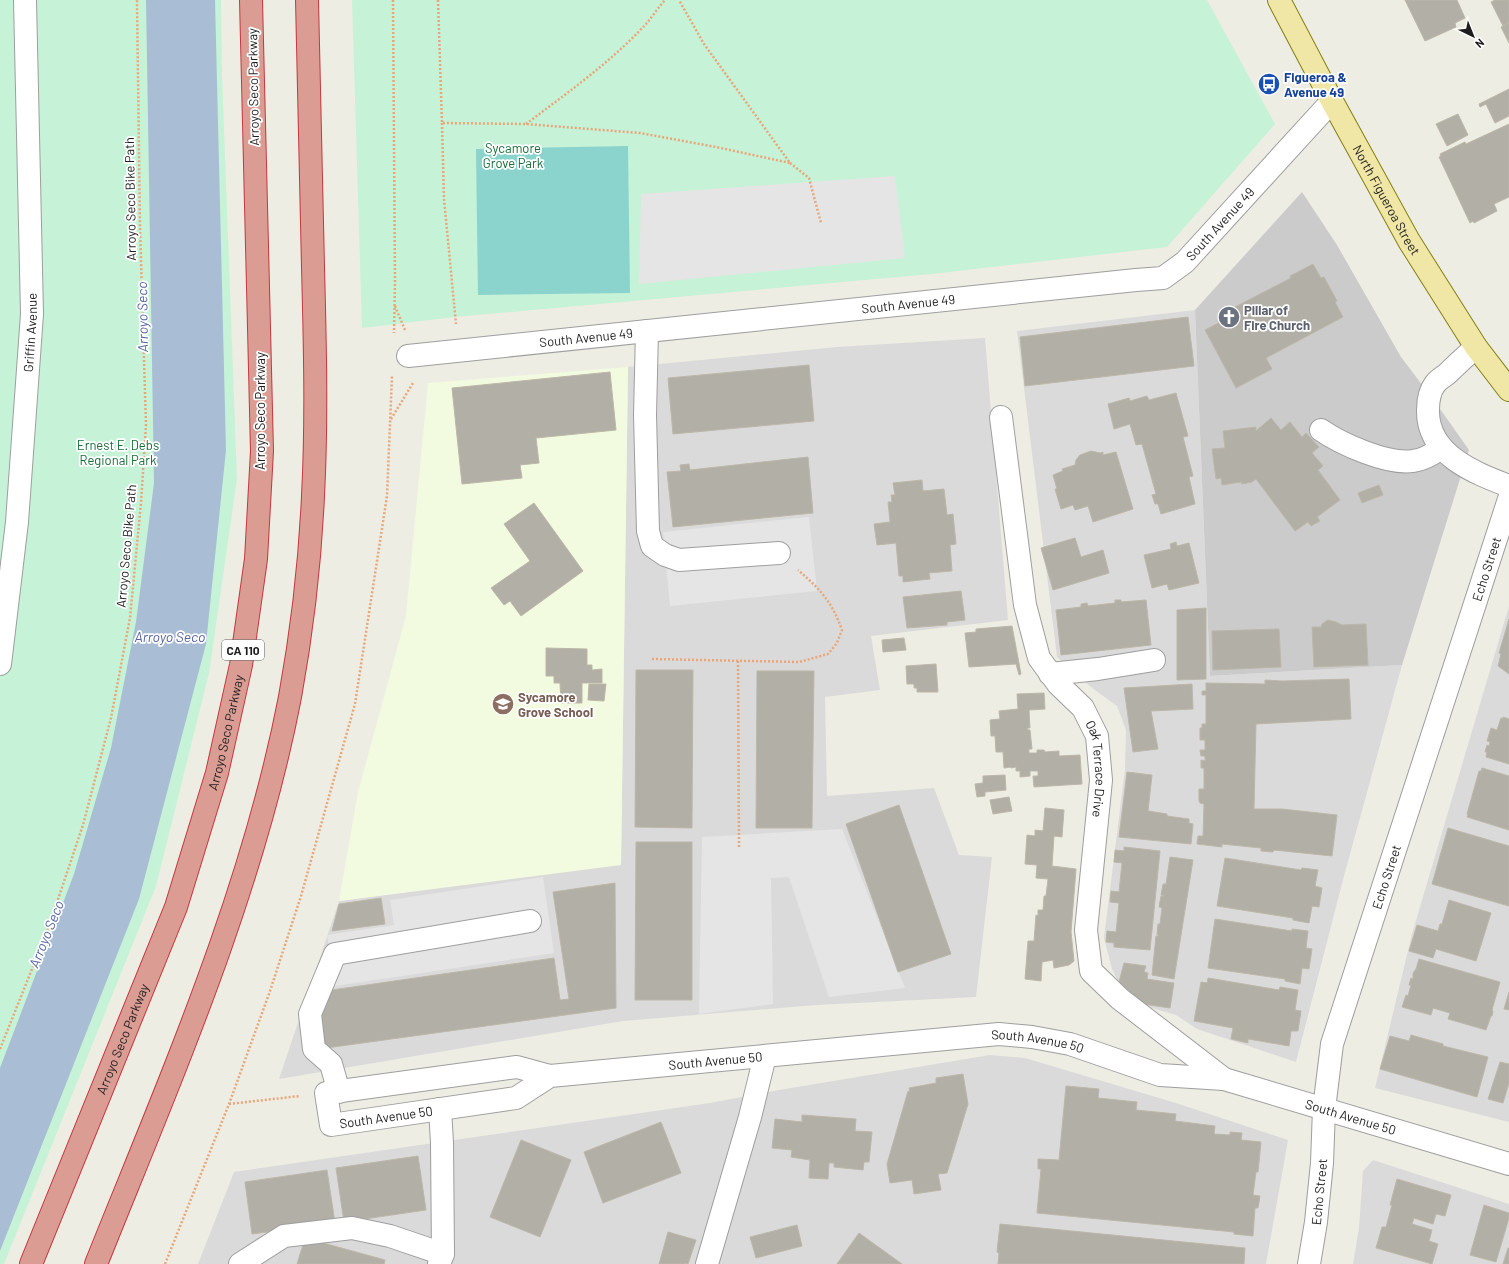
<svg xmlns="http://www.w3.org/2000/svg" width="1509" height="1264" viewBox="0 0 1509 1264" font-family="Barlow,sans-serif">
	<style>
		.residential { fill: #dbdada }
		.education { fill: #f2fbdf }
		.religious { fill: #cbcbcb }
		.park { fill: #c6f2d7 }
		.pitch { fill: #8bd3cd }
		.parking { fill: #e5e5e5 }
		.water { fill: #a9bed5 }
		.building { fill: #b2afa7; stroke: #bdb7a8 }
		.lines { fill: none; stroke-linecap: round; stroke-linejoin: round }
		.minor-casing { stroke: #9e9e9e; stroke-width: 24 }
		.major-casing { stroke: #848112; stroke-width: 24 }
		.highway-casing { stroke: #c3393f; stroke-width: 24 }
		.path { stroke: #e9a679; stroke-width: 2.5; stroke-dasharray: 2 2; stroke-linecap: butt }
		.minor { stroke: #fff; stroke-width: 22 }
		.major { stroke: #f0e6a6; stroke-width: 22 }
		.highway { stroke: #db9c94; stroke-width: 22 }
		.labels { text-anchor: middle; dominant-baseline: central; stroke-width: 3.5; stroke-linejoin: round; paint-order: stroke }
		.shield { fill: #fff; stroke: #616161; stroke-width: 1 }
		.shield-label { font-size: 12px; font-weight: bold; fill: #1d1d1d }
		.transit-label { font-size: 13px; font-weight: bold; fill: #164399; stroke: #fff; text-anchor: start }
		.street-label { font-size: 13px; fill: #1d1d1d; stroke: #fff }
		.park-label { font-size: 13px; fill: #186e39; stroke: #fff }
		.worship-label { font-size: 13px; font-weight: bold; fill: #5b616d; stroke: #fff; text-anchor: start }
		.education-label { font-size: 13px; font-weight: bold; fill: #785e54; stroke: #fff; text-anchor: start }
		.water-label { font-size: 14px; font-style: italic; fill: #5564a1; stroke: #fff }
	</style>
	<rect width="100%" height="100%" fill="#edede4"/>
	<g class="residential">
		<path d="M1195,310L1210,676L1402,665L1344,876L1296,1062L1197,1029L1176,1015L1145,1006L1122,989L1112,969L1104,938L1125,769L1126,730L1117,706L1092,688L1057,657L1017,331Z"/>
		<path d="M985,338L1008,620L871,636L880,690L825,697L827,796L934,788L959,855L992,857L976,997L817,1005L623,1021L279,1079L339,901L621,864L628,367L837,347Z"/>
		<path d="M1509,606V1122L1375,1088L1412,934Z"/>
		<path d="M990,1055L1025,1058L1176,1103L1288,1140L1266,1264H198L234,1172L710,1103L779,1090Z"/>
		<path d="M1373,1160L1509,1204V1264H1353L1359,1228L1363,1171Z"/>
	</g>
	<path class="education" d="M628,367L621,865L339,901L358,792L406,616L428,383Z"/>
	<path class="religious" d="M1302,192L1337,245L1401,357L1438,406L1469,450L1402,665L1210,676L1195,310Z"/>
	<g class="park">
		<path d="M0,0H221L222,75L237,479L209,673L156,886L4,1264H0Z"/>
		<path d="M352,0H1207L1275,124L1167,247L932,274L455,317L362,328Z"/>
	</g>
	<path class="pitch" d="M628,146L630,293L478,295L476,149Z"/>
	<g class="parking">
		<path d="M895,176L905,258L639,284L641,194Z"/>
		<path d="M809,517L817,591L670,606L663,532Z"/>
		<path d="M842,829L905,988L829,997L789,877L771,878L773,1004L699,1014L702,837Z"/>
		<path d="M543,877L554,953L335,986L327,935L394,925L390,900Z"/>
	</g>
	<path class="water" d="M146,0H215L226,450L206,644L139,899L0,1251V1068L74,874L111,748L136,622L154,483Z"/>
	<g class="building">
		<path d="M1405,0H1457L1465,18L1455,23L1456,27L1425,41Z"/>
		<path d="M1495,0H1509V23L1503,26L1491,2Z"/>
		<path d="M1509,23V43L1501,27Z"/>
		<path d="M1509,89V116L1495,123L1486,104L1480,107L1479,104Z"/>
		<path d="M1458,114L1468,135L1447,146L1436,124Z"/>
		<path d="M1509,124V197L1494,204L1497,211L1474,223L1473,221L1470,223L1439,157L1441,156L1440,154L1465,142L1466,144Z"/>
		<path d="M1313,264L1321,278L1324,277L1337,301L1335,302L1343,317L1266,358L1272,369L1236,388L1205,330L1236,314L1233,308L1291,278L1290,276Z"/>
		<path d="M1188,317L1194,366L1025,386L1020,337Z"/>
		<path d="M809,365L814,421L673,434L668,378Z"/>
		<path d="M610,372L616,430L536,438L539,463L520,465L522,478L462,484L452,388Z"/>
		<path d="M1176,393L1188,436L1183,437L1193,476L1189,477L1195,504L1161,514L1158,504H1155L1152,495L1156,494L1142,444L1136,445L1130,424L1114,429L1108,404L1129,398L1130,401L1147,396L1149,400Z"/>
		<path d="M1271,418L1281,430L1290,422L1302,437L1306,433L1319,447L1312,453L1323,466L1318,470L1340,500L1317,517L1320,521L1311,526L1308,522L1295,531L1256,479L1252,482L1242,484L1241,482L1222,485L1221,478L1216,479L1212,449L1225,448L1223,431L1256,427V431Z"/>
		<path d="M1091,451L1100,453L1103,452V455L1116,452L1133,509L1093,522L1088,506L1075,510L1073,505L1061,509L1055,489H1057L1053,475L1063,471L1062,469L1075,465L1076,460L1080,455Z"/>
		<path d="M808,457L813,513L673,527L667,472L681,471L680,465L689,464L690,470Z"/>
		<path d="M922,480L923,491L944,489L947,515L953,514L956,544L950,545L952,571L929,573L930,579L903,582V576H899L896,543L877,545L874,524L890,522L888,502H892L891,495H895L893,483Z"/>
		<path d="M1379,485L1383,495L1362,503L1358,493Z"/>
		<path d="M534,503L583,571L521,616L510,601L504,605L491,588L530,561L504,524Z"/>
		<path d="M1075,538L1081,557L1103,550L1109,573L1053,590L1041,548Z"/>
		<path d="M1176,542L1177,546L1189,543L1199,583L1169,590L1167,584L1152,588L1144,555L1171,549L1170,544Z"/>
		<path d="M961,591L965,620L947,622V625L907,628L903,597Z"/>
		<path d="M1115,600H1121V602L1146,600L1151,645L1061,655L1056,610L1081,607V604L1087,603L1088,606L1115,603Z"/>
		<path d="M1206,608V679L1177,680V610Z"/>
		<path d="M1509,619V674L1498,666L1501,654L1499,653Z"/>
		<path d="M1328,620L1336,622L1342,625L1366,624L1368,665L1314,667L1312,627H1321L1322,624Z"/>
		<path d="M1012,626L1021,674L1019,675L1016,664L969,667L965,633L976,632V629Z"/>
		<path d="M1279,629L1281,667L1213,670L1212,631Z"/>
		<path d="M904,638L906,650L883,652L882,640Z"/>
		<path d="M546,648L587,649V665H592V670L602,669V683H582V703H561L560,683H554V676H546Z"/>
		<path d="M936,664L938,692H917V688H914V684H907L906,666Z"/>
		<path d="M636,670H693L692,828L635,827Z"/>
		<path d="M757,671H814L812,828H756Z"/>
		<path d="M1349,679L1351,719L1256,724L1254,809H1282L1337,815L1332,856L1274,850L1273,852L1261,851V848L1222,844V847L1197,844L1198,836H1203L1204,804L1200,803L1199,801V789H1204V768H1201V760L1205,761V756H1201L1200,750H1205V740H1200V728H1202V724H1206V695H1202V691H1206V683L1265,684V680L1282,681Z"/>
		<path d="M589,684H606L604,701L588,700Z"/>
		<path d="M1192,684L1193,709L1151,711L1158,749L1133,752L1124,688Z"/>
		<path d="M1044,693L1045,709L1029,710L1030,728H1027L1028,730H1030L1032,749H1029V753H1037V750H1044L1045,752L1059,751V756L1080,755L1082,784L1034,787L1033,776H1038V771H1030V776L1020,777V771H1016V767L1011,768V767L1004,768L1003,752H996L995,736H991L990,720L1000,719L999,711L1018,709L1017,694Z"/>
		<path d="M1503,717L1509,719V764L1486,757L1487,752H1485L1487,745L1489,746L1490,742L1487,741L1491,728L1497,730L1501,718L1503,719Z"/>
		<path d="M1482,768L1509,776V830L1467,817L1468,815L1467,814L1479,771H1481Z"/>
		<path d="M1127,772L1152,775L1148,811L1167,814V816L1189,819V823L1193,824L1191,844L1119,837Z"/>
		<path d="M1005,775L1006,790L985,792V796L977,797L975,784L983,783V776Z"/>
		<path d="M1009,797L1012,811L993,814L990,800Z"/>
		<path d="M899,805L951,954L898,972L846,824Z"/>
		<path d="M1045,808L1064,810L1062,837L1054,836L1052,866L1076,869L1071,932L1074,961L1069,965L1054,968L1053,960L1042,962L1041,981L1025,979L1028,941H1034L1036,915L1038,916V910H1043L1044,896H1046L1048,879L1036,878L1037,865L1025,864L1027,835L1035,836V830L1043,831Z"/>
		<path d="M1448,828L1509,846V906L1432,884Z"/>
		<path d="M636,842H692V1000H635Z"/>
		<path d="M1124,847L1160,851L1150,950L1114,947V943L1106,942L1107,931L1116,932L1119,903L1110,902L1111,891L1119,892L1122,863L1114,862L1115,850L1124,851Z"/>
		<path d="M1170,857L1193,860L1174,979L1152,975L1156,936H1158L1159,935H1157L1158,924H1160L1162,908L1159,907L1161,896H1165L1161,895L1163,884H1166Z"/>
		<path d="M1225,858L1301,870L1302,868L1318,870L1315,886L1322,888L1319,907L1312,906L1309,923L1293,920V918L1217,906Z"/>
		<path d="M615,883L616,1008L319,1049L315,1020L325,991L554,958L560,1000L569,999L553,892Z"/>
		<path d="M381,898L385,924L332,931L339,904Z"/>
		<path d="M1449,900L1491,913L1476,961L1436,949L1433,958L1409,951L1417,925L1438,931L1440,924H1442Z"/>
		<path d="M1215,919L1292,931V929L1308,931L1306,948L1312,949L1309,969L1302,968L1300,984L1285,981V979L1208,968Z"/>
		<path d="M1419,959L1500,982L1492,1010L1493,1011L1492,1016H1491L1486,1030L1448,1019L1450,1013L1433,1008L1431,1015L1402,1007L1406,995L1408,996L1411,985H1409L1411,978L1413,979V973L1416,969Z"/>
		<path d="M1124,963L1146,966L1144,972L1148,973L1147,979L1174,983L1170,1008L1143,1004L1119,982Z"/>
		<path d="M1208,978L1279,990L1280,987L1298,990L1295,1010L1301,1011L1298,1031H1291L1289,1046L1248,1039V1043L1231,1039L1233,1028L1194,1021L1201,982L1207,983Z"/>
		<path d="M1509,992V1010L1504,1009Z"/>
		<path d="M1411,1035L1443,1044V1046L1488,1057L1477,1097L1380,1069L1390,1036L1409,1041Z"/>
		<path d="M1500,1062L1509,1064V1083L1503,1103L1488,1099Z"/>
		<path d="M963,1074L968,1104L947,1173L938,1174L941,1190L914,1194L912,1180L890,1183L887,1164L908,1091L910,1092L909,1088L936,1083V1078Z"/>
		<path d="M1066,1086L1099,1089L1098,1098L1137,1102L1136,1110L1176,1114L1175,1121L1215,1126L1214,1134L1230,1135V1132L1242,1133L1241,1140L1261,1142L1258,1172H1256L1253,1195L1260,1196L1258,1208H1255L1253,1236L1234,1234V1232L1037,1213L1041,1169H1038V1159L1059,1160Z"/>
		<path d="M802,1115L856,1119L855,1131L872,1132L869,1162H864L863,1170L834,1167V1163H829L828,1179L809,1178L810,1160L791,1157L792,1150L772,1148L775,1119L802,1122Z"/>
		<path d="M661,1122L681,1173L603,1203L584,1152Z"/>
		<path d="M521,1140L571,1160L540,1237L490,1217Z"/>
		<path d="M418,1156L426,1210L344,1222L336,1168Z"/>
		<path d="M327,1170L335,1223L252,1234L245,1182Z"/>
		<path d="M1397,1179L1451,1195L1445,1216L1436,1214L1433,1224L1414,1218L1412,1224L1432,1230L1429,1241L1438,1244L1432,1264L1376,1248L1382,1227H1386L1392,1205H1390Z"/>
		<path d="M1484,1205L1509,1213V1218L1496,1262L1470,1255Z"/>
		<path d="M1000,1224L1245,1248L1244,1264H998L999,1253L997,1252Z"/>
		<path d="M797,1225L802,1246L756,1258L750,1237Z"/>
		<path d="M668,1232L696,1240L688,1264L685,1263L684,1264H659Z"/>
		<path d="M859,1233L902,1264H837Z"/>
		<path d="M305,1238L385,1260L384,1264H297Z"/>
		<path d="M1508,1248H1509V1264H1503Z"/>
	</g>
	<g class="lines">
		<g class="minor-casing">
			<g id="minor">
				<path d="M647,331L645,415L648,531L652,546L665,555L679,560L779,553"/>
				<path d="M1476,347C1466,356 1456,365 1447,374C1443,377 1438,380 1435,384C1429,392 1428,401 1428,410C1427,455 1475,473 1509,486"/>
				<path id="s1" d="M408,356L1136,280L1163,278L1185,262L1332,101"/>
				<path id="s2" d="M1001,417L1025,605L1039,658L1058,684L1083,708L1097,736L1101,780L1086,930L1091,971L1120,999L1224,1079"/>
				<path d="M1321,430C1341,444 1388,465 1413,461C1424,460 1433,454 1441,448"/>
				<path id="s3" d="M0,664L17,522L32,314L25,0"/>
				<path d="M1050,674L1098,669L1154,660"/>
				<path id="s4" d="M550,1076L516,1098L331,1125L326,1093L517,1067L550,1076L999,1034L1032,1037L1070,1044L1160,1075L1224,1079L1509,1164"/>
				<path d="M339,1092L331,1064L314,1049L310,1014L335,954L530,921"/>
				<path d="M240,1264L284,1236L352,1228L390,1236L443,1254"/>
				<path d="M439,1264L443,1254L442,1143L440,1109"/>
				<path d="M707,1264L750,1117L765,1056"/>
				<path id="s5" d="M1309,1264L1316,1222L1322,1163L1324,1109L1332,1044L1509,499"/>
			</g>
		</g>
		<g class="major-casing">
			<g id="major">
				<path id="s6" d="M1279,0L1332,101L1409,241L1476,347L1509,390"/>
			</g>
		</g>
		<g class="highway-casing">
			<g id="highway">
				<path id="s7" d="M31,1264L176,907L217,773L241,665L256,559L262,451L251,0"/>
				<path d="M96,1264C170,1079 252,894 290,697C302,631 310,563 313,496C317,420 315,344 313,267C311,178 309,89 307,0"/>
			</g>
		</g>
		<g class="path">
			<path d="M393,0L395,283L394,333"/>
			<path d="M438,0L442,123L526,124L640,133L716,147L790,163L704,44L679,0"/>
			<path d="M442,123L444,199L456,324"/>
			<path d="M526,124C567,93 610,63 646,24C652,17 658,8 665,0"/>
			<path d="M790,163L809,178L821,223"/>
			<path d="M395,306L405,330"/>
			<path d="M391,419L413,383"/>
			<path d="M652,659L799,662L828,654L837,643L842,630C832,602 821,590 798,570"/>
			<path d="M738,661L739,849"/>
			<path d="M0,1049L48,929L83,825L111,718L130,618L141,503L146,425L140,227L137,0"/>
			<path d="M229,1104L300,1096"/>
			<path d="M165,1264L229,1104L269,994L301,896L355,704L387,496L392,376"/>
		</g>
		<use href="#minor" class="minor"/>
		<use href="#major" class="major"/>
		<use href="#highway" class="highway"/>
	</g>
	<defs>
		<g id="bus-disc" transform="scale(1.15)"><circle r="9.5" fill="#1a4fb4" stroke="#fff"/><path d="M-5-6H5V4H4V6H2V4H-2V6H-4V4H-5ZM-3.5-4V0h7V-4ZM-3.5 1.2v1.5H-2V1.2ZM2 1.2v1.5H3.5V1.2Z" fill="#fff"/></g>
		<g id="church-disc" transform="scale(1.15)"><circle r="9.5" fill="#6b7280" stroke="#fff"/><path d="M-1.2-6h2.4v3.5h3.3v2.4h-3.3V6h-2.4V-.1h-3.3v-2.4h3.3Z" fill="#fff"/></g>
		<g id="school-disc" transform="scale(1.15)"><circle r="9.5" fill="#8d6e63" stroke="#fff"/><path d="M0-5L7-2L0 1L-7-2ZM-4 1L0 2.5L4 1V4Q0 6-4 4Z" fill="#fff"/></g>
	</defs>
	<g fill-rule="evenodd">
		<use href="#bus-disc" x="1269" y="84"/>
		<use href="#church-disc" x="1229" y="317"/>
		<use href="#school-disc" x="503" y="704"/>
	</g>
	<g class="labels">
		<rect class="shield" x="222" y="640" width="42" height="20" rx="3"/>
		<g class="shield-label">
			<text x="243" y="650">CA 110</text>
		</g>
		<g class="transit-label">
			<text x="1284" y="77">Figueroa &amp;<tspan x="1284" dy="15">Avenue 49</tspan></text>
		</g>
		<g class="street-label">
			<text transform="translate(253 87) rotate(-91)">Arroyo Seco Parkway</text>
			<text transform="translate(130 199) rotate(-91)">Arroyo Seco Bike Path</text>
			<text stroke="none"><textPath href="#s6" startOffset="227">North Figueroa Street</textPath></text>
			<text stroke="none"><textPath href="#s1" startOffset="838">South Avenue 49</textPath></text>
			<text stroke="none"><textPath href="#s1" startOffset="503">South Avenue 49</textPath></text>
			<text stroke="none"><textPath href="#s3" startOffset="333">Griffin Avenue</textPath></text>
			<text stroke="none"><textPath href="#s1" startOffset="179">South Avenue 49</textPath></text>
			<text transform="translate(260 411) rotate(-90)">Arroyo Seco Parkway</text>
			<text transform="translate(126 546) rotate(-85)">Arroyo Seco Bike Path</text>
			<text stroke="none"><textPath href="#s5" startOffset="721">Echo Street</textPath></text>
			<text stroke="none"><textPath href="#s7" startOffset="567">Arroyo Seco Parkway</textPath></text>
			<text stroke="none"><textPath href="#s2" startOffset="375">Oak Terrace Drive</textPath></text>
			<text stroke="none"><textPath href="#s5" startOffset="397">Echo Street</textPath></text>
			<text stroke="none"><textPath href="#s7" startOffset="243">Arroyo Seco Parkway</textPath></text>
			<text stroke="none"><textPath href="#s4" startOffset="977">South Avenue 50</textPath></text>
			<text stroke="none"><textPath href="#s4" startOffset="653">South Avenue 50</textPath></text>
			<text transform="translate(386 1117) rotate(-8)">South Avenue 50</text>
			<text stroke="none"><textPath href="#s4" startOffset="1301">South Avenue 50</textPath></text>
			<text stroke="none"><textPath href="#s5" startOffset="73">Echo Street</textPath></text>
		</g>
		<g class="park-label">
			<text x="513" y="148">Sycamore<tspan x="513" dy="15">Grove Park</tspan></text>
			<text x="118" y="445">Ernest E. Debs<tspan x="118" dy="15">Regional Park</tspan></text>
		</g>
		<g class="worship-label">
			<text x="1244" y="310">Pillar of<tspan x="1244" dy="15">Fire Church</tspan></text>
		</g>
		<g class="education-label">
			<text x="518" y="697">Sycamore<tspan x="518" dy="15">Grove School</tspan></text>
		</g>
		<g class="water-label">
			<text transform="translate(142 317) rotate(-91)">Arroyo Seco</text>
			<text x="170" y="636">Arroyo Seco</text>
			<text transform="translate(46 934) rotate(-68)">Arroyo Seco</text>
		</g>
	</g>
	<g transform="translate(1473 36) rotate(137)" stroke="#ffffff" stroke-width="3" paint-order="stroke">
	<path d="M0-3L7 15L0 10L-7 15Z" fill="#1d1d1d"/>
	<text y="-6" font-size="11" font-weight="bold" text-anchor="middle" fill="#1d1d1d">N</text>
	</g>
</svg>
